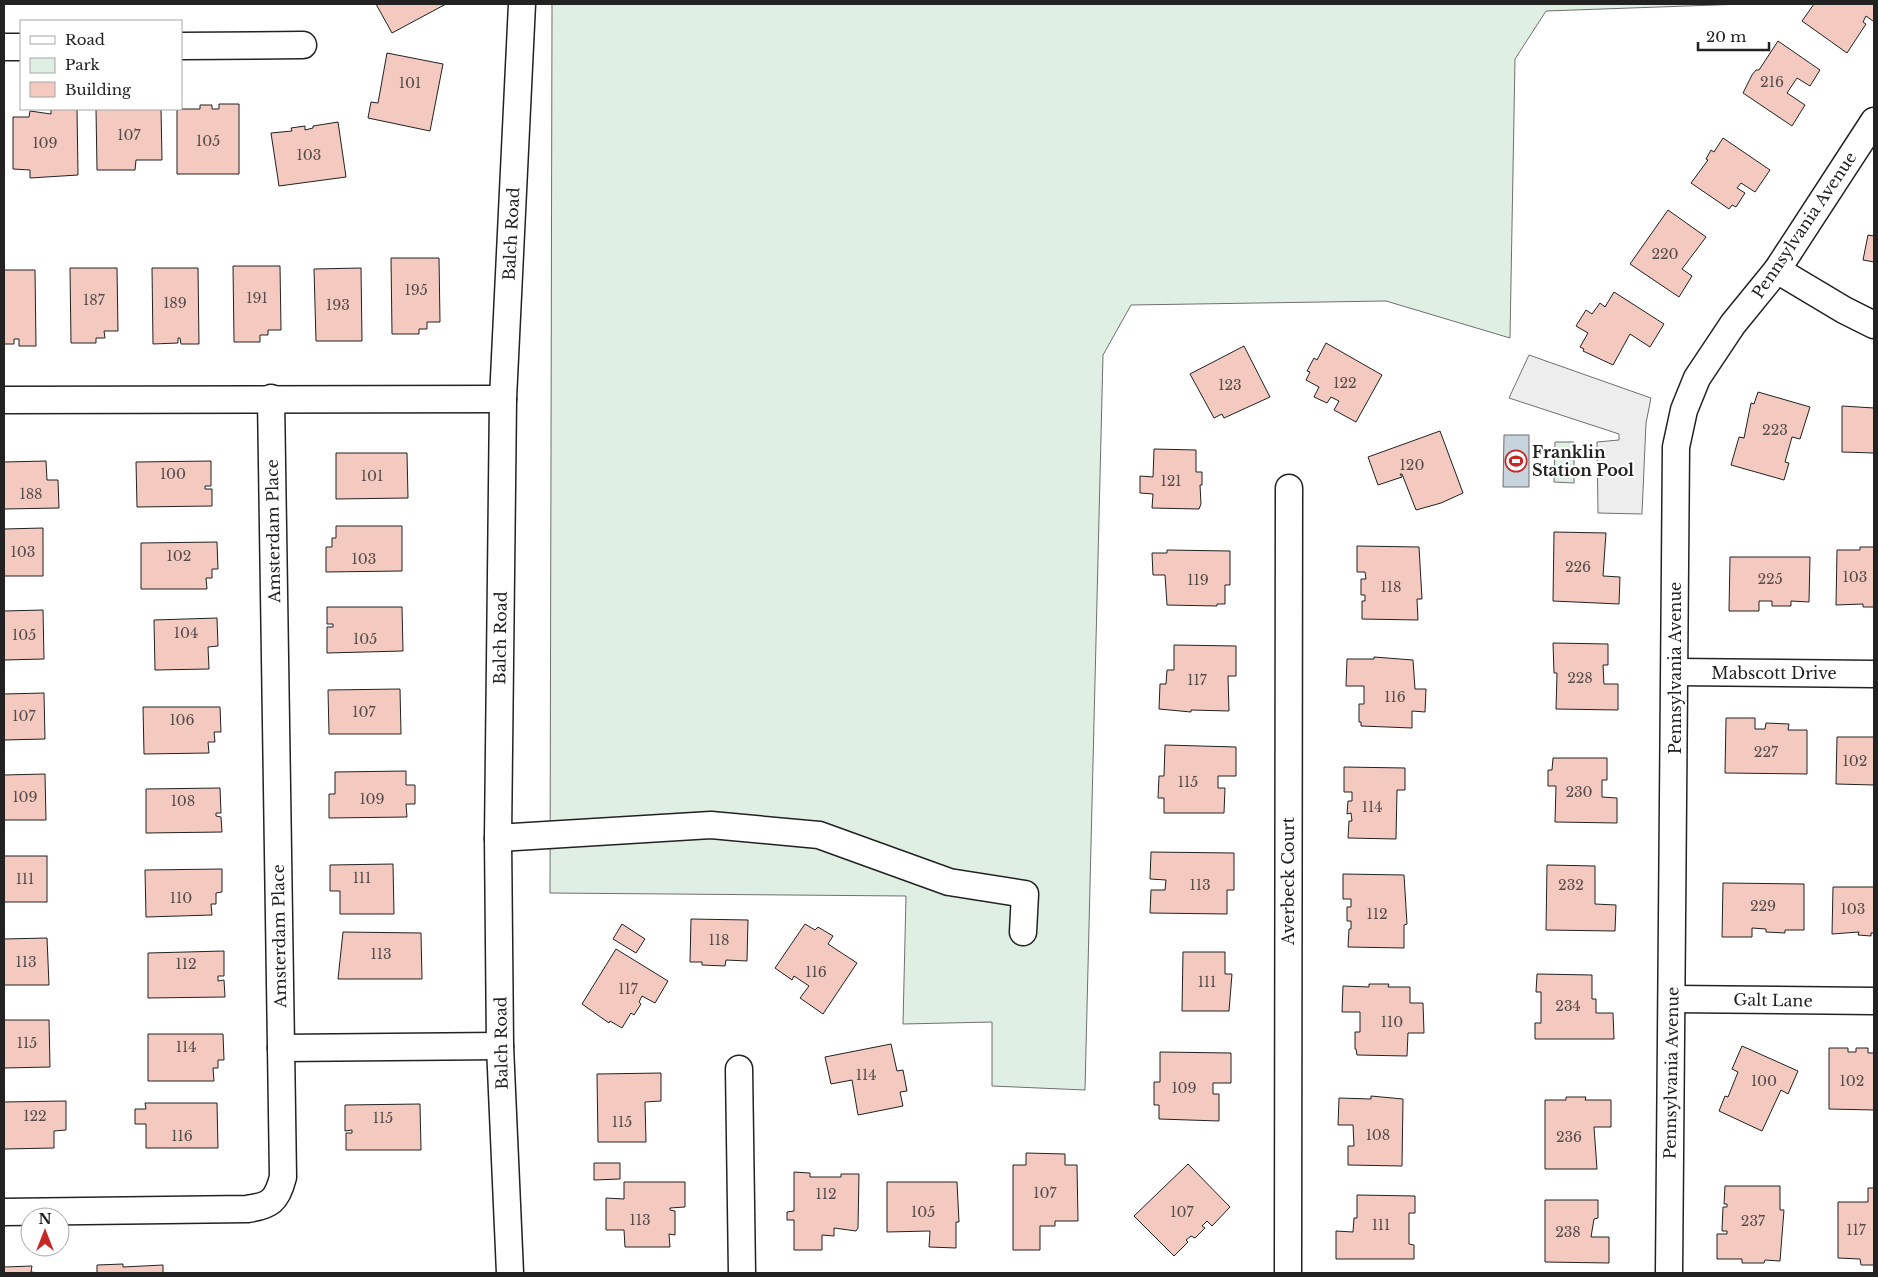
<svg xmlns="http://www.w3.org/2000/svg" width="1878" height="1277" viewBox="0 0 1878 1277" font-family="'Libre Baskerville',serif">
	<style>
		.green { fill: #e0efe3; stroke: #6f6f6f }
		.parking { fill: #ededed; stroke: #6f6f6f }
		.water { fill: #c7d3dd; stroke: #6f6f6f }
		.building { fill: #f3c9c0; stroke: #222 }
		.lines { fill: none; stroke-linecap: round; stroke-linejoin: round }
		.minor-casing { stroke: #222; stroke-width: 29 }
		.minor { stroke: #fff; stroke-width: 26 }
		.labels { text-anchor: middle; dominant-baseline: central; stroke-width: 4; stroke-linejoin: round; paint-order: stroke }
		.number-label { font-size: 14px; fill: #564c4a }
		.street-label { font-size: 16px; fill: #222; stroke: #fff }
		.poi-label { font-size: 16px; font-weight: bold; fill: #222; stroke: #fff; text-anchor: start }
	</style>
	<rect width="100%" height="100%" fill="#fff"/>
	<g class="green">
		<path d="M552,4H1743L1546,11L1515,59L1510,338L1386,301L1131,305L1103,355L1085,1090L992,1086V1022L903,1024L906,896L550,893Z"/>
		<path d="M1555,442H1574V483L1554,482Z"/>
	</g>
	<path class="parking" d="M1529,355L1651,398L1646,423L1642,514L1598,513L1597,442L1619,440V434L1509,398Z"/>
	<path class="water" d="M1504,435H1529V487H1503Z"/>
	<g class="building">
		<path d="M376,4H446L392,33Z"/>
		<path d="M1814,4H1874V19L1873,21L1866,16L1863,22L1866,24L1847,53L1802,21Z"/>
		<path d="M1778,41L1820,70L1810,86L1797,78L1787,93L1805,105L1792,126L1743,93L1752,75L1756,70H1759Z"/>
		<path d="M387,53L443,64L430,131L368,118L371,102L378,103Z"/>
		<path d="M219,104H239V174H177V109H200V105H212V109H219Z"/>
		<path d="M51,109H77L78,175L30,178V170L13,169V117H29L30,111L51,114Z"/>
		<path d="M96,109H161L162,160H136L135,170H97Z"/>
		<path d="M338,122L346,177L279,186L271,133L292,131L291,128L305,126V130L313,128V126Z"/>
		<path d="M1723,138L1770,170L1755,192L1741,183L1737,188L1745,193L1736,207L1732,205L1729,209L1691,183L1708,160L1706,159L1711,150L1714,152Z"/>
		<path d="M1668,210L1706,237L1682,269L1692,276L1679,297L1630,264Z"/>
		<path d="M1868,235L1874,236V262L1863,260Z"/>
		<path d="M391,258H439L440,322H427V329H419V334H392Z"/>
		<path d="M233,266H280L281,330H268V335H260V342H234Z"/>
		<path d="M70,268H117L118,331H104L105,338H96V343H71Z"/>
		<path d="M152,268H198L199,344H181L180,338H178V343L153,344Z"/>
		<path d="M361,268L362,341H316L314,269Z"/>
		<path d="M4,270H35L36,346H19V339H14V344H4Z"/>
		<path d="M1614,292L1664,324L1650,347L1630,334L1613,365L1583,351L1584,349L1580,347L1588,333L1576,326L1586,310L1592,314L1600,303L1605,307Z"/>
		<path d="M1326,343L1382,375L1356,422L1334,410L1339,401L1331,397L1327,403L1314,397L1319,387L1306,380L1310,372L1307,371L1314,358L1317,360Z"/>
		<path d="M1244,346L1270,397L1224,418L1222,414L1214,418L1190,374Z"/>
		<path d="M1758,392L1810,407L1800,439L1792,437L1785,462L1789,463L1784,480L1731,465L1739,437L1744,438L1751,403L1754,404Z"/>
		<path d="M1842,406L1874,408V453L1842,452Z"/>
		<path d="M1440,431L1463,493L1441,503L1416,510L1402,474H1400L1402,477L1378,485L1368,457Z"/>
		<path d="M1154,449L1196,450V472H1202V485H1200L1201,504L1199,509L1152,508L1153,494L1140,493V476L1153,477Z"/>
		<path d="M336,453H407L408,498L336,499Z"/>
		<path d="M46,461L47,480H58L59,508L4,509V462Z"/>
		<path d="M211,461V486H205V489H212V506L137,507L136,462Z"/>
		<path d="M336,526H402V571L326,572V547H332V538H336Z"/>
		<path d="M43,528V576H4V529Z"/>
		<path d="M1554,532L1606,533L1603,576L1620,577L1619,604L1553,601Z"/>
		<path d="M217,542L218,569H212V578H206L207,589H141V543Z"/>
		<path d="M1357,546L1419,547L1422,599H1417L1418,620L1362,619V601H1365V595H1361V579H1366L1365,572H1357Z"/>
		<path d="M1860,547H1874V607H1863V604L1836,605L1837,550H1860Z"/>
		<path d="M1167,550L1230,551V585H1225V604H1217V606L1167,605L1165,575H1153L1152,553H1167Z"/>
		<path d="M1730,557H1810L1809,602L1791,601V606H1772V601H1759V611H1729Z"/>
		<path d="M327,607H402L403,651L327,653V627H333V624H327Z"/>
		<path d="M43,610L44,659L4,660V611Z"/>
		<path d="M217,618L218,646L208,647L209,669L155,670L154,620Z"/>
		<path d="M1553,643L1608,644V665H1603L1604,684H1618V710L1556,709L1557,673H1554Z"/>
		<path d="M1174,645L1236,646V676H1228L1229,711L1191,710V712L1159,709L1160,684H1166L1167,670H1174Z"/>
		<path d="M1374,657L1413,660L1415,689H1426L1425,712L1412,711V728L1361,726V722H1359V704H1364V686H1346L1347,659H1374Z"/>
		<path d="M400,689L401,734H329L328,690Z"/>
		<path d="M44,693L45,739L4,740V694Z"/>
		<path d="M143,707H220L221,732H214L215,742H208L209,753L144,754Z"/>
		<path d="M1726,718H1755V729H1765L1766,723L1789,724L1788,730H1807V774L1725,773Z"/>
		<path d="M1837,737H1874V785L1836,784Z"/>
		<path d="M1165,745L1236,747V776H1218V788H1225L1224,813H1164V798H1158L1159,776H1164Z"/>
		<path d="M1553,758H1607V780H1602V797L1617,798V823L1555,822L1556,786H1548V770H1552Z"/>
		<path d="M1344,767L1405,768V790H1397L1396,839L1348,838L1349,821H1352L1351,813L1347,814L1348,801H1352V792H1344Z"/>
		<path d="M406,771V785H415V804H406L407,817L329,818V794H335V772Z"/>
		<path d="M45,774L46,820H4V775Z"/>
		<path d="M220,788L221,813H216V816L221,817L222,832L146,833V789Z"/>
		<path d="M1151,852L1234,853V890H1227V914L1150,913L1151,890H1165L1166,880L1150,879Z"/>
		<rect x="4" y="856" width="43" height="46"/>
		<path d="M393,864L394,914H340V891H330V865Z"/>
		<path d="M1547,865L1595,866V904L1616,905L1615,931L1546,930Z"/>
		<path d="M222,869V892L216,893V904H211L212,915L146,917L145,870Z"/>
		<path d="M1343,874L1404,875L1407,924L1404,925V948L1348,947L1349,929H1351V921H1347V907H1351V899H1343Z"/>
		<path d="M1723,883L1804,884V930H1785V933L1766,932V929L1752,928V937H1722Z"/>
		<path d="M1833,887H1874V933H1871V936L1858,935L1859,932L1832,934Z"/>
		<path d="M691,919L748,920L747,961L726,960L725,966L702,965V962H690Z"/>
		<path d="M622,924L645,939L636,953L613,939Z"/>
		<path d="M805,924L815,930L818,927L833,936L828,944L857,963L823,1014L800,998L809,986L794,976L792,980L775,968Z"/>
		<path d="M343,932L421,933L422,979H338Z"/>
		<path d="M47,938L49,985H4V939Z"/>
		<path d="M616,949L668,981L655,1003L642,996L639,1002L641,1004L634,1015L631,1013L622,1028L610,1021L609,1023L582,1004Z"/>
		<path d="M224,951V976H218V981L224,980L225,997L148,998V953Z"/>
		<path d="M1183,952H1225V974H1232L1229,1011H1182Z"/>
		<path d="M1537,974L1592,975V999H1596V1013H1613L1614,1039H1535V1023H1541V992H1536Z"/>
		<path d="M1369,984H1389L1388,987H1410V1003H1423L1424,1033H1408L1407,1056L1357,1055L1356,1049H1355V1032H1360V1012H1342L1343,986L1369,987Z"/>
		<path d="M4,1020H49L50,1067L4,1068Z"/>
		<path d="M148,1034H223L224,1060H218V1068H213L214,1081H148Z"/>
		<path d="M891,1044L897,1071L903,1070L907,1091L900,1092L903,1106L858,1115L852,1080L831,1084L825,1057Z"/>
		<path d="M1742,1046L1798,1071L1788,1094L1781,1090L1762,1131L1719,1111L1725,1096L1728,1097L1738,1072L1732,1069Z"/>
		<path d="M1829,1048H1848V1052H1856V1048H1868V1053H1874V1110L1829,1109Z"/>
		<path d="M1160,1052L1231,1053V1083H1213V1094H1219V1121L1159,1119V1105H1154V1082H1160Z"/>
		<path d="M661,1073V1101L645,1102L646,1142H598L597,1074Z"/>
		<path d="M1371,1096L1403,1099L1402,1166L1348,1165V1146H1354L1353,1125H1338L1339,1098L1371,1099Z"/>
		<path d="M1566,1097H1586L1585,1100H1611V1127H1594L1597,1169H1545V1100H1566Z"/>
		<path d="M66,1101V1130L54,1131V1148L4,1149V1102Z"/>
		<path d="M145,1103H217L218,1148H146V1124H135V1109H146Z"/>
		<path d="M420,1104L421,1150H346V1133H352V1130L345,1131V1105Z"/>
		<path d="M1026,1153L1065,1154V1165H1077L1078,1221H1055V1226H1040V1250H1013V1165H1026Z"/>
		<path d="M594,1163H620V1179L594,1180Z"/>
		<path d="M1188,1164L1230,1207L1212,1226L1207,1221L1202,1226L1205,1228L1195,1238L1191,1236L1186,1240L1188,1242L1174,1256L1134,1216Z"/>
		<path d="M794,1172L810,1173V1177H841V1174H859L858,1228L856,1231L834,1228V1236L822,1235V1250H794V1220H787V1212L794,1211Z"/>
		<path d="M624,1182H685V1207L670,1208V1210L675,1211V1235L669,1234L670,1247H625L624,1230H606V1198L624,1199Z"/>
		<path d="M887,1182H957L959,1222H956V1248L929,1247L930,1231L887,1232Z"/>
		<path d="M1725,1186H1780V1210H1784L1780,1261L1765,1260L1764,1263H1742V1259H1717V1234H1727V1231H1722L1723,1207H1727V1204H1724Z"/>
		<path d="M1868,1188H1874V1265H1861L1860,1259L1838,1258V1202H1868Z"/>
		<path d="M1357,1195L1415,1196V1213H1409V1244L1414,1245V1259H1336V1231L1353,1232L1354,1218H1357Z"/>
		<path d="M1545,1200H1598V1218L1594,1219L1591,1237H1609V1263L1545,1262Z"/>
		<path d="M123,1264V1267L163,1265V1273H97V1265Z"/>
		<path d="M32,1266L31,1272L39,1273H4V1267Z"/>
	</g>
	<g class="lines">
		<g class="minor-casing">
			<g id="minor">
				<path d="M181,46L303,45"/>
				<path d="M4,47H21"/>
				<path d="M1777,270L1844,310L1874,325"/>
				<path d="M4,400L503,399"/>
				<path d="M1675,672L1874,674"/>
				<path d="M498,838L711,825L819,835L949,882L1025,894L1023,932"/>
				<path d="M1672,999L1874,1001"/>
				<path d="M281,1048L500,1046"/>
				<path d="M739,1069L742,1273"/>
				<path d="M4,1212L247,1209C270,1206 277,1201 283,1177L271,398"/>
				<path d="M510,1273L500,1046L498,838L503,399L522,4"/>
				<path d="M1288,1273L1289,488"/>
				<path d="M1669,1273L1676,447L1684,410L1697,378L1733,324L1777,270L1874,121"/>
			</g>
		</g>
		<use href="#minor" class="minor"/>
	</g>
	<defs>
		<g id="stadium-ring" transform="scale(1.125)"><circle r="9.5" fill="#fff" stroke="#c62828" stroke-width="1.5"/><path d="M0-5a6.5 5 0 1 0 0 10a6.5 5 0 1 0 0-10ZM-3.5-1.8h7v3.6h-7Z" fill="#c62828"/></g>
	</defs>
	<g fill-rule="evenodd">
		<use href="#stadium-ring" x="1516" y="461"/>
	</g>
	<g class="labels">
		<g class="number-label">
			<text x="1772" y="82">216</text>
			<text x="410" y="83">101</text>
			<text x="129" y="135">107</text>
			<text x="208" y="141">105</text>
			<text x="45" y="143">109</text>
			<text x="309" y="155">103</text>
			<text x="1665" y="254">220</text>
			<text x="416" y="290">195</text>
			<text x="257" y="298">191</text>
			<text x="94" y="300">187</text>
			<text x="175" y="303">189</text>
			<text x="338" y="305">193</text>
			<text x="1345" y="383">122</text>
			<text x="1230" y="385">123</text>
			<text x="1775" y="430">223</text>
			<text x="1412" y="465">120</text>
			<text x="173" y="474">100</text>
			<text x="372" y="476">101</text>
			<text x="1171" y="481">121</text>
			<text x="31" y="494">188</text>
			<text x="23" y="552">103</text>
			<text x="179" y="556">102</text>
			<text x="364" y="559">103</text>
			<text x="1578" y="567">226</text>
			<text x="1855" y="577">103</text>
			<text x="1770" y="579">225</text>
			<text x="1198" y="580">119</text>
			<text x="1391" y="587">118</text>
			<text x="186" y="633">104</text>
			<text x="24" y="635">105</text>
			<text x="365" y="639">105</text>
			<text x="1580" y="678">228</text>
			<text x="1197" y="680">117</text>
			<text x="1395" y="697">116</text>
			<text x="364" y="712">107</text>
			<text x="24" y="716">107</text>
			<text x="182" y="720">106</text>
			<text x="1766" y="752">227</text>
			<text x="1855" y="761">102</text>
			<text x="1188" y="782">115</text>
			<text x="1579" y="792">230</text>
			<text x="25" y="797">109</text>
			<text x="372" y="799">109</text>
			<text x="183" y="801">108</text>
			<text x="1372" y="807">114</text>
			<text x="362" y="878">111</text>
			<text x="25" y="879">111</text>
			<text x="1200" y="885">113</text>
			<text x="1571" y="885">232</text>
			<text x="181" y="898">110</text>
			<text x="1763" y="906">229</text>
			<text x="1853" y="909">103</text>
			<text x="1377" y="914">112</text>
			<text x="719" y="940">118</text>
			<text x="381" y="954">113</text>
			<text x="26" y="962">113</text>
			<text x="186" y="964">112</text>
			<text x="816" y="972">116</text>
			<text x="1207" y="982">111</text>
			<text x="628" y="989">117</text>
			<text x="1568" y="1006">234</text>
			<text x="1392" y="1022">110</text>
			<text x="27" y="1043">115</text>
			<text x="186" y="1047">114</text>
			<text x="866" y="1075">114</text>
			<text x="1764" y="1081">100</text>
			<text x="1852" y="1081">102</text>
			<text x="1184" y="1088">109</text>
			<text x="35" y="1116">122</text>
			<text x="383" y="1118">115</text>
			<text x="622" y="1122">115</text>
			<text x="1378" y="1135">108</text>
			<text x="182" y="1136">116</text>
			<text x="1569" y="1137">236</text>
			<text x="1045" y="1193">107</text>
			<text x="826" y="1194">112</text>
			<text x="923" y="1212">105</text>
			<text x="1182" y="1212">107</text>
			<text x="640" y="1220">113</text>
			<text x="1753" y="1221">237</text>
			<text x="1381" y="1225">111</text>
			<text x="1856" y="1230">117</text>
			<text x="1568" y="1232">238</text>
		</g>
		<g class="street-label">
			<text transform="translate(1804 225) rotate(-56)">Pennsylvania Avenue</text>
			<text transform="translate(511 234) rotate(-87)">Balch Road</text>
			<text transform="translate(273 531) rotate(-91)">Amsterdam Place</text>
			<text transform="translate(500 638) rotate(-89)">Balch Road</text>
			<text transform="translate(1675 668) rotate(-90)">Pennsylvania Avenue</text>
			<text x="1774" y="673">Mabscott Drive</text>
			<text transform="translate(1288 881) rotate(-90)">Averbeck Court</text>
			<text transform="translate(279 936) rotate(-91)">Amsterdam Place</text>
			<text transform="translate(1773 1000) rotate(1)">Galt Lane</text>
			<text transform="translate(501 1043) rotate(-91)">Balch Road</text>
			<text transform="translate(1671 1073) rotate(-89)">Pennsylvania Avenue</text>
		</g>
		<g class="poi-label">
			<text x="1532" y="452">Franklin<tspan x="1532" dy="18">Station Pool</tspan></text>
		</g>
	</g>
	<rect width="1878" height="1277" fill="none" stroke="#222222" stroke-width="10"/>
	<rect x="20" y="20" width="162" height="90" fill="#ffffff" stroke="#a7a7a7"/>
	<rect x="30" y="36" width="25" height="8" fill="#ffffff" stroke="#a7a7a7"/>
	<text x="65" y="45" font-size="15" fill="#222222">Road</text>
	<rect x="30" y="58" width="25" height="15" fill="#e0efe3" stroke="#a7a7a7"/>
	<text x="65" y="70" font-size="15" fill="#222222">Park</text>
	<rect x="30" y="82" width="25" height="15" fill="#f3c9c0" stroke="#a7a7a7"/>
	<text x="65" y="95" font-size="15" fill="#222222">Building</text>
	<g transform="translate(45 1232)"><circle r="24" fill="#ffffff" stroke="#a7a7a7"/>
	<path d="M0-4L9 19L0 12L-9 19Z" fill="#c62828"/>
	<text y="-8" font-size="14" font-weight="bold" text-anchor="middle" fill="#222222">N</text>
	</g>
	<path d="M1698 42v8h71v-8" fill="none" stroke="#222222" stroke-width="2.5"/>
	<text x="1706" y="42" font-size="15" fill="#222222" stroke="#ffffff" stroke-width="4" paint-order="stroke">20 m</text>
</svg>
